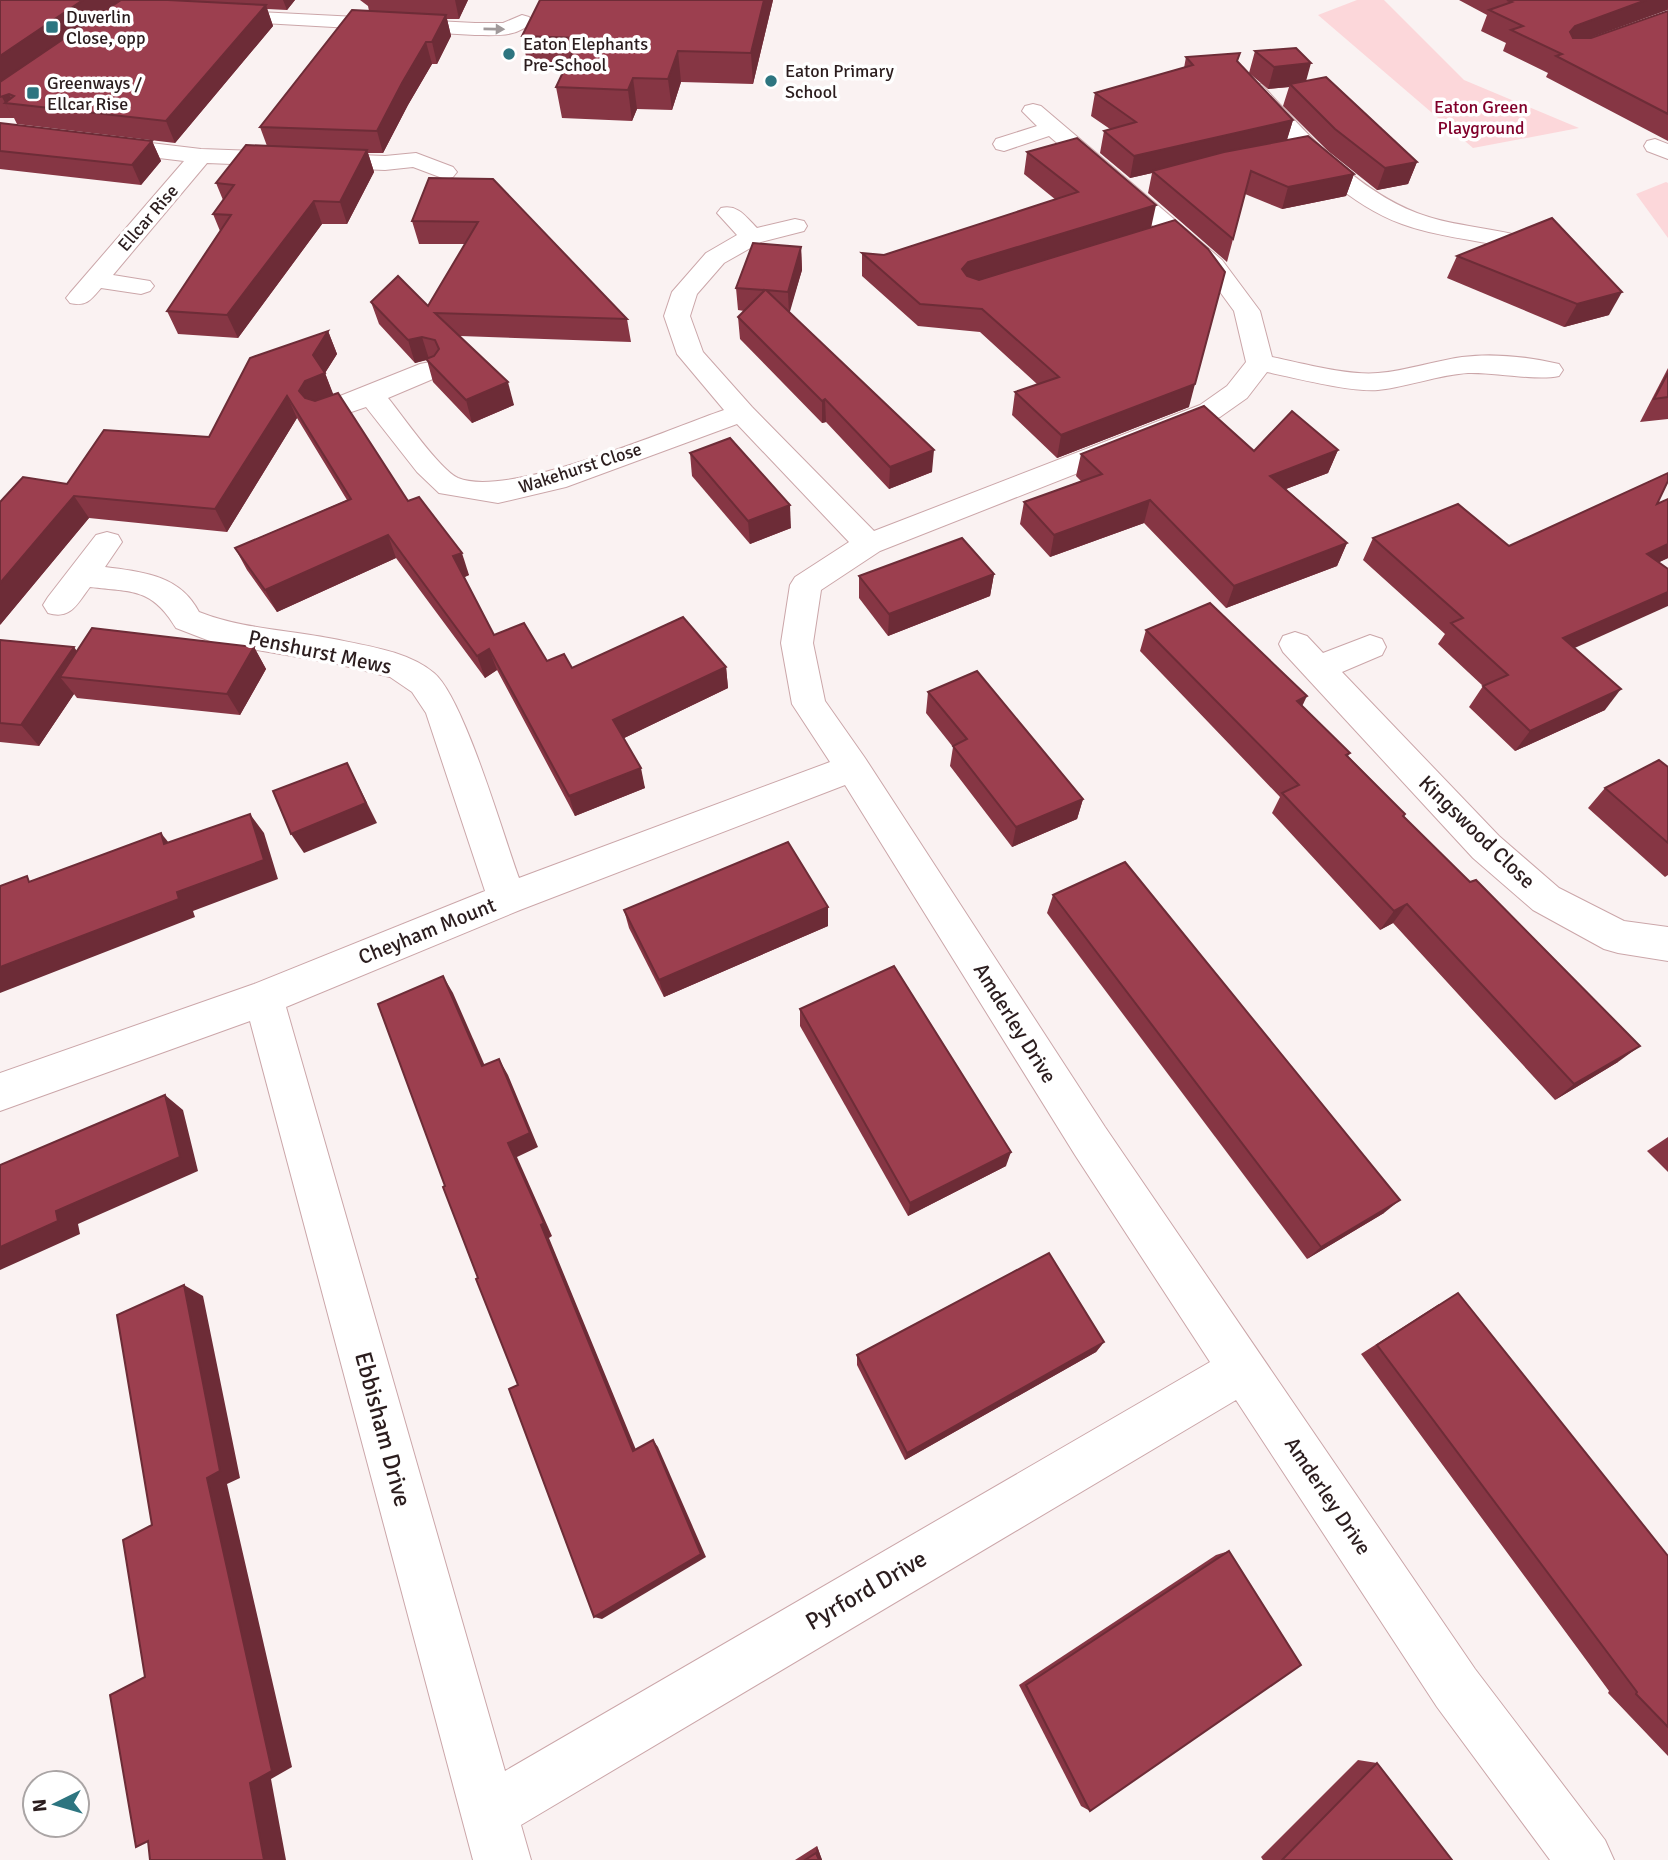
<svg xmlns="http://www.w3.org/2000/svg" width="1668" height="1860" viewBox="0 0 1668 1860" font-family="Signika,sans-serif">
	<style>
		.green { fill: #fcd7da }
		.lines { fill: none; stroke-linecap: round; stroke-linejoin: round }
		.minor-casing { stroke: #cba6a9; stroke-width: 2 }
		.minor { fill: #fff; fill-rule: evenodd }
		.wall { fill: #863644 }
		.shaded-wall { fill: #6d2c37 }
		.building { fill: #9c3f4f; stroke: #6d2c37; stroke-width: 2 }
		.oneway { fill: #a0999a }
		.poi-dot { fill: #2d7580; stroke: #fff; stroke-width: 2.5 }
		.labels { text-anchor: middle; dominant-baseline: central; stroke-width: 7; stroke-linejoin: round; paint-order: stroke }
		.far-poi-label { font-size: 18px; fill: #2b1d1e; stroke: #fff; text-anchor: start }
		.far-park-label { font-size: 18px; fill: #80002b; stroke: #fff }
		.far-street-label { font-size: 18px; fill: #2b1d1e; stroke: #fff }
		.street-label { font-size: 21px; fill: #2b1d1e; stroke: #fff }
		.near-street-label { font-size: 24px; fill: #2b1d1e; stroke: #fff }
	</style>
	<rect width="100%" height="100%" fill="#faf2f2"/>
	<g class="green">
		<path d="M1357,0H1384L1464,80L1579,128L1473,148L1318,15Z"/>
		<path d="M1666,182L1668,183V238L1636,194Z"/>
	</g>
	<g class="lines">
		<g class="minor-casing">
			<g id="minor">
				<path d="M1631,0H1657L1668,5V18L1634,4Z"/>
				<path d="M218,10L475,23H503L522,15L529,17L532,21C518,38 495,35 475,35L211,20L208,16L211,12Z"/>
				<path d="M1253,83L1261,84C1307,133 1353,188 1417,213C1448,225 1484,227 1517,235L1520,240L1517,245L1508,247C1474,240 1435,236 1402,224C1337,200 1292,143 1245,94L1242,89L1245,84Z"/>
				<path d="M1033,104L1041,106L1222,260L1260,311L1272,357C1301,363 1349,376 1378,373C1406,371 1434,361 1462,357C1493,353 1529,357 1559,364L1563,370L1559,376C1536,381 1494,372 1468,373C1437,375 1408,387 1378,390C1349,392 1296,378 1267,372L1247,398L1220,417L880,551L821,590L813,643L825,701L865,758L1105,1127L1475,1669L1605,1840L1614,1860H1550L1437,1707L1236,1400L521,1825L531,1860H473L250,1021L0,1111V1073L254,984L485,891L426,713L412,692L390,677L333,663L215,643L176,628C152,588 133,592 90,587C77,604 71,620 48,613L43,605L48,597L96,535L107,532L118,535L122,542L105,567C143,572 180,575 199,612C242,629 289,630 334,639C367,646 408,651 434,673C464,698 503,835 519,878L830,762L792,704L781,643L790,585L795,577L849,542L737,424L566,487L498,503L439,493L417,472L366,407L325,421L315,418L311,412L315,406L420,364L430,362L440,364L444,370L440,376L388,398C402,415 440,470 458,478C509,499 669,429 724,410L677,354L664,316L672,292L706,253L737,235L717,213L721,208C738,204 746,217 757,228L795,219L804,221L807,226L804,231L761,242L724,263L697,294L690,316L703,352L752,407L874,531L1200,405L1227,386L1246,362L1234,311L1204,270L1049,136L1004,151L996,149L993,144L996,139L1037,126L1022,111L1025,106ZM845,785L1075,1155L1210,1362L505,1771L286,1007L520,910Z"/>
				<path d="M0,125L201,149L385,156L416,153L453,167L457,172L453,177L445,179L413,167L385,170L207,163L113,275L150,281L154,286L150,291L141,294L101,288C91,300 86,307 70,303L66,298L70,293L184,161L0,139Z"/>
				<path d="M1655,139L1668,144V159L1647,151L1644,146L1647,141Z"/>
				<path d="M1295,632L1307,636L1323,653L1370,635L1382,639L1386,647L1382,655L1342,672L1499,836L1559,888L1624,921L1668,927V961L1618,953L1604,949L1533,910L1473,858L1283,652L1279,644L1283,636Z"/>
			</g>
		</g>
		<use href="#minor" class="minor"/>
	</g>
	<g class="wall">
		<path d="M0,0H295L287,10L267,9L273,26L175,143L17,124L14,118H0Z"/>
		<path d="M360,0H468L459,19H447L451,36L437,64H432L408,105L383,153H368L374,172L347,224H322L238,338L178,334L167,311L220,231L213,214L223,200L216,183L267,146L260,127L369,11L368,6Z"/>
		<path d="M773,0L753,84L681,82L672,110L637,109L632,121L562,118L556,87L565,68L528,67L522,36Z"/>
		<path d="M1459,0H1668V10H1667L1588,38H1591L1668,11V141L1546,77L1548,73L1503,51L1506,43L1481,31L1487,15Z"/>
		<path d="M1255,51L1306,81L1417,162L1408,184L1377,190L1328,151L1283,106L1289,87L1268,89L1249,73Z"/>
		<path d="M1240,53L1237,62L1293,120L1287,140L1354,174L1346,196L1282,209L1245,194L1227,262L1148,193L1152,173L1130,178L1100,153L1104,131L1110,129L1091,116L1095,93L1184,68L1186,57Z"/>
		<path d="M0,123L152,141L161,161L141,185L0,169Z"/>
		<path d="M1027,152L1151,228L1189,407L1057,458L1012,415L1015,392L1037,384L980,332L918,326L862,276V253L884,255L1056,200L1024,174Z"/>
		<path d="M429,178L627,319L631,342L460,336L514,405L472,423L433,382L427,360L415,363L379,324L371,302L428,306L465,244H419L412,221Z"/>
		<path d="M801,247L802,270L789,312L932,472L889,489L826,422L822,423L740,339L738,317L744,311L738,310L736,288Z"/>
		<path d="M1457,256L1609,315L1564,327L1447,278Z"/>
		<path d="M328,331L337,354L325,373L333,395L408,501L469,575L464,577L494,635L547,661L572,668L726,667L728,688L624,738L645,788L575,816L497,670L485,678L396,558L277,612L247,570L235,548L347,500L297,418L227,532L89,518L0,625L67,484L209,437Z"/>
		<path d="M1668,368V419L1640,422Z"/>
		<path d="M1338,450L1328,473L1286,489L1347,543L1337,566L1226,608L1144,523L1050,557L1020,524L1024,502L1081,481L1076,476L1081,454Z"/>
		<path d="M690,453L791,528L750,544L692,476Z"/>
		<path d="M1668,499V558L1659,562L1574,648L1605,710L1515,751L1469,707L1483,686L1438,644L1445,634L1363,560L1373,538L1509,546L1657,504Z"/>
		<path d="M994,574L990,596L888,636L859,598V576Z"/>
		<path d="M1146,630L1302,706L1350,753L1348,756L1405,814L1404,816L1618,1062L1555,1100L1393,923L1380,930L1272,813L1280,797L1140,651Z"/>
		<path d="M0,640L77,651L254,647L266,669L240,715L77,698L74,694L39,746L0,742Z"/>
		<path d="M928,692L1083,799L1077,819L1012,847L950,766L953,747L926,713Z"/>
		<path d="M1668,767V875L1665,877L1588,808L1605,788Z"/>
		<path d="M1053,895L1384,1213L1307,1259L1047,913Z"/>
		<path d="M828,907V926L664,997L629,928L624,910Z"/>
		<path d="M800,1009L1006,1166L908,1216L800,1026Z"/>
		<path d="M1668,1137V1172L1647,1151Z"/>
		<path d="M1439,1304L1668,1556V1756L1608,1693L1609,1691L1361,1354Z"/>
		<path d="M1104,1342L1096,1352L905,1460L857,1365V1355Z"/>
		<path d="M1229,1551L1090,1811L1081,1806L1019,1685L1216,1555Z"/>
		<path d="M1358,1760L1377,1763L1452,1860H1263L1261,1857Z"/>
		<path d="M817,1846L822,1860H795Z"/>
	</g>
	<g class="shaded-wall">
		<path d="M83,0H123L0,85V56Z"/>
		<path d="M283,0H295L287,10Z"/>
		<path d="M455,0H468L459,19Z"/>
		<path d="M764,0H773L753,84L751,53Z"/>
		<path d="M1646,0H1668V8L1667,10L1565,47L1570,32L1575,26Z"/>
		<path d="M266,5L273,26L175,143L166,121Z"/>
		<path d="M446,15L451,36L437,64L432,42Z"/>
		<path d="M426,42L432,64L408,105L383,153L377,131L402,83Z"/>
		<path d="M678,51L681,82L672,110L668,79Z"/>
		<path d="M1311,63L1305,85L1290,84L1289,87L1268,89L1274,67Z"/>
		<path d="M633,78L637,109L632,121L628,90Z"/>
		<path d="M9,94L14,104L5,103L13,118L2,97Z"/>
		<path d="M1293,120L1286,142L1152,171V173L1130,178L1134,156Z"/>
		<path d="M152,141L161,161L141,185L132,165Z"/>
		<path d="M367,150L374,172L347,224L340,202Z"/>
		<path d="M1417,162L1408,184L1377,190L1385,168Z"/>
		<path d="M1354,174L1346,196L1282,209L1288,187Z"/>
		<path d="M314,201L322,224L238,338L227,315Z"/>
		<path d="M1156,205L1151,228L966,284L962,269L968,262Z"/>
		<path d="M801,247L802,270L789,315L788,292Z"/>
		<path d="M1622,292L1609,315L1564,327L1577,304Z"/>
		<path d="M328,331L337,354L325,373L334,396L309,413L299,391L313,355Z"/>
		<path d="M422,337L429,359L415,363L408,340Z"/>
		<path d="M508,382L514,405L472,423L466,400Z"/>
		<path d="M1195,384L1189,407L1057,458L1061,435Z"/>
		<path d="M287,396L297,418L227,532L215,509Z"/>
		<path d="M825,399L826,422L822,423V401Z"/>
		<path d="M934,450L932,472L889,489L890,467Z"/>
		<path d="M1338,450L1328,473L1262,498L1270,476Z"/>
		<path d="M74,496L89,518L0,625V583Z"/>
		<path d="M1150,500L1144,523L1050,557L1054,535Z"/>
		<path d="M790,505L791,528L750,544L748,521Z"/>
		<path d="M388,535L396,558L277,612L265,590Z"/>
		<path d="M1347,543L1337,566L1226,608L1234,586Z"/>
		<path d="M1668,544V558L1631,576L1647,554Z"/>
		<path d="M462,553L469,575L461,579L453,556Z"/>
		<path d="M994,574L990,596L888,636L889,614Z"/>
		<path d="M1668,592V606L1548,660L1563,638Z"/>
		<path d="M74,647L90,669L60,677L74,694L39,746L21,725Z"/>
		<path d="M254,647L266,669L240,715L227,694Z"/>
		<path d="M489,649L497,670L485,678L477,656Z"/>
		<path d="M726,667L728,688L618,741L613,720Z"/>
		<path d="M1621,689L1605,710L1515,751L1530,731Z"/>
		<path d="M1307,696L1297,717V701Z"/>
		<path d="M347,763L377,823L304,853L291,834Z"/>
		<path d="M641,768L645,788L575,816L569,796Z"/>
		<path d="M1083,799L1077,819L1012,847L1016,827Z"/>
		<path d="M250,814L264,833L278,879L193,911L195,917L0,993V967L177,892Z"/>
		<path d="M161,833L177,853L164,844Z"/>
		<path d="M1407,904L1393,923L1380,930L1394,911Z"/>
		<path d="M828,907V926L664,997L659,980Z"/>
		<path d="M443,976L453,993L492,1082L482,1066Z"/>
		<path d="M1640,1046L1618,1062L1555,1100L1574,1084Z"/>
		<path d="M499,1059L508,1075L538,1147L517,1157L552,1236L549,1238L639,1457L633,1451L508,1143Z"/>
		<path d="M165,1095L183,1110L198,1171L78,1224L80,1234L0,1270V1247L56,1211Z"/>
		<path d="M1011,1152L1006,1166L908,1216L910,1203Z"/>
		<path d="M1400,1200L1384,1213L1307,1259L1321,1247Z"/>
		<path d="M184,1285L203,1296L240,1478L227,1484L292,1767L271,1779L286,1860H264L250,1783L207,1478Z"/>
		<path d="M1104,1342L1096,1352L905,1460L907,1453Z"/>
		<path d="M653,1440L658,1447L706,1557L602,1619L594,1617Z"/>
		<path d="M817,1846L822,1860H819L816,1853Z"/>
	</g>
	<g class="building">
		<path d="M0,0H83L0,56Z"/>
		<path d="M121,0H168L266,5L166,121L5,103L14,96L9,94L0,97V82Z"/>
		<path d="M540,0H764L751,53L678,51L668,79L633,78L628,90L556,87L579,38L522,36Z"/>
		<path d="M1507,0H1646L1575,26L1570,32L1573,38H1591L1668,11V114L1556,56L1562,54L1511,30L1523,26L1489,10L1512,2Z"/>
		<path d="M352,10L446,15L432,42H426L402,83L377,131L260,127Z"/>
		<path d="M1296,48L1311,63L1274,67L1255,51Z"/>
		<path d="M1240,53L1237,61L1293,120L1134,156L1104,131L1136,122L1095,93L1193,65L1186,57Z"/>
		<path d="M1326,77L1417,162L1385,168L1335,129L1290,84Z"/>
		<path d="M0,123L152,141L132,165L0,151Z"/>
		<path d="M1308,136L1354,174L1288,187L1251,171L1233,239L1152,171L1224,152Z"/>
		<path d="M1077,138L1156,205L968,262L962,269L967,276L979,280L1175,220L1208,249L1225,272L1195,384L1061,435L1015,392L1059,377L982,309L920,304L862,253L884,255L1078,192L1027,152Z"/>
		<path d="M246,145L367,150L340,202L314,201L227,315L167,311L231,215L213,214L234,185L216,183Z"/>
		<path d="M429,178L493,179L627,319L435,313L508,382L466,400L426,359L434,356L439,349L435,340L422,337L408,340L371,302L398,276L428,306L478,222L412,221Z"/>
		<path d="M1552,218L1622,292L1577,304L1457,256Z"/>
		<path d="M753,243L801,247L788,292L766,290L934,450L890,467L825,399L822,401L738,317L765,290L736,288Z"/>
		<path d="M328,331L313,355L325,373L305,381L299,391L305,398L315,401L338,393L408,501L419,497L462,553L453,556L494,635L524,623L547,661L564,654L572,668L683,617L726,667L613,720L641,768L569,796L489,649L477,656L388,535L265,590L235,548L351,499L287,396L215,509L74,496L0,583V502L23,477L67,484L104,430L209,437L250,358Z"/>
		<path d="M1668,373V397L1654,399Z"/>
		<path d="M1204,406L1254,451L1292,411L1338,450L1270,476L1347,543L1234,586L1150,500L1054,535L1024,502L1102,474L1081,454Z"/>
		<path d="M730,438L790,505L748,521L690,453Z"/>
		<path d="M1668,473V481L1657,504L1668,499V544L1647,554L1668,569V592L1563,638L1621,689L1530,731L1483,686L1508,675L1451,623L1463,618L1373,538L1458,504L1509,546Z"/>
		<path d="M962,538L994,574L889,614L859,576Z"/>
		<path d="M1210,603L1307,696L1297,701L1350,753L1346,755L1405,814L1403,816L1470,882L1476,880L1640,1046L1574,1084L1407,904L1394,911L1282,793L1299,785L1146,630Z"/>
		<path d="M92,628L254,647L227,694L60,677Z"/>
		<path d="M0,640L74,647L21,725L0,723Z"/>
		<path d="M977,671L1083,799L1016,827L953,746L967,739L928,692Z"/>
		<path d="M1659,760L1668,767V843L1605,788Z"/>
		<path d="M347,763L366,803L291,834L273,791Z"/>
		<path d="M250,814L264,860L177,892L179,899L0,967V886L27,876L29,882L161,833L164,844Z"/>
		<path d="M788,842L828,907L659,980L624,910Z"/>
		<path d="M1125,862L1400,1200L1321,1247L1053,895Z"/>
		<path d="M894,966L1011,1152L910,1203L800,1009Z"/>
		<path d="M443,976L482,1066L499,1059L530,1133L508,1143L544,1223L541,1225L633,1451L653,1440L701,1554L594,1617L509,1389L518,1385L476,1279L478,1278L443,1187L445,1186L378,1004Z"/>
		<path d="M165,1095L180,1157L56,1211L58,1221L0,1247V1165Z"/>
		<path d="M1049,1253L1104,1342L907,1453L857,1355Z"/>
		<path d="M184,1285L220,1471L207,1478L272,1771L250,1783L264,1860H150L148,1841L136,1847L110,1695L145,1677L123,1540L152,1525L117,1315Z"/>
		<path d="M1458,1293L1668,1556V1727L1636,1694L1637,1692L1377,1345Z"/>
		<path d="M1229,1551L1301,1665L1090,1811L1026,1685Z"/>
		<path d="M1377,1763L1452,1860H1282Z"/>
		<path d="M816,1853L819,1860H805Z"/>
	</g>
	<defs><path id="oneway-solid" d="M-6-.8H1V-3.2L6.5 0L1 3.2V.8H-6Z" transform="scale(1.75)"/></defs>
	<use class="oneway" href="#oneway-solid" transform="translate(494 29) rotate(1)"/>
	<g class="poi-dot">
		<rect x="45" y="20" width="14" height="14" rx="3.5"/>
		<circle cx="509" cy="54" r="7"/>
		<circle cx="771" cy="81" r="7"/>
		<rect x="26" y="86" width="14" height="14" rx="3.5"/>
	</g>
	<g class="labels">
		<g class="far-poi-label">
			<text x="66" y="17">Duverlin<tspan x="66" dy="21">Close, opp</tspan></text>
			<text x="523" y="44">Eaton Elephants<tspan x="523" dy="21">Pre-School</tspan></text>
			<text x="785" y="71">Eaton Primary<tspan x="785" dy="21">School</tspan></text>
			<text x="47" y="83">Greenways /<tspan x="47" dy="21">Ellcar Rise</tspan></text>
		</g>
		<g class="far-park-label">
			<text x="1481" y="107">Eaton Green<tspan x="1481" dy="21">Playground</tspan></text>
		</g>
		<g class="far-street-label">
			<text transform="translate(148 218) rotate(-49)">Ellcar Rise</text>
			<text transform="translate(580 468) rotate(-18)">Wakehurst Close</text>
		</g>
		<g class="street-label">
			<text transform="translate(320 652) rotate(12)">Penshurst Mews</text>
			<text transform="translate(1477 832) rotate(44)">Kingswood Close</text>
			<text transform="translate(427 931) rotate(-22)">Cheyham Mount</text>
			<text transform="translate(1015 1023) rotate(58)">Amderley Drive</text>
			<text transform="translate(1328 1496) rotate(56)">Amderley Drive</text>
		</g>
		<g class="near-street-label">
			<text transform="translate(383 1429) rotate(75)">Ebbisham Drive</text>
			<text transform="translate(866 1590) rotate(-30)">Pyrford Drive</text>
		</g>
	</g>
	<g transform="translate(56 1804) rotate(265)"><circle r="33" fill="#ffffff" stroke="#aaa5a5" stroke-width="2"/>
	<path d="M0-5L12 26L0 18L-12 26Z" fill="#2d7580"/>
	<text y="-10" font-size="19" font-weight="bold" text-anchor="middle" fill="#2b1d1e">N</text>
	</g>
</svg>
